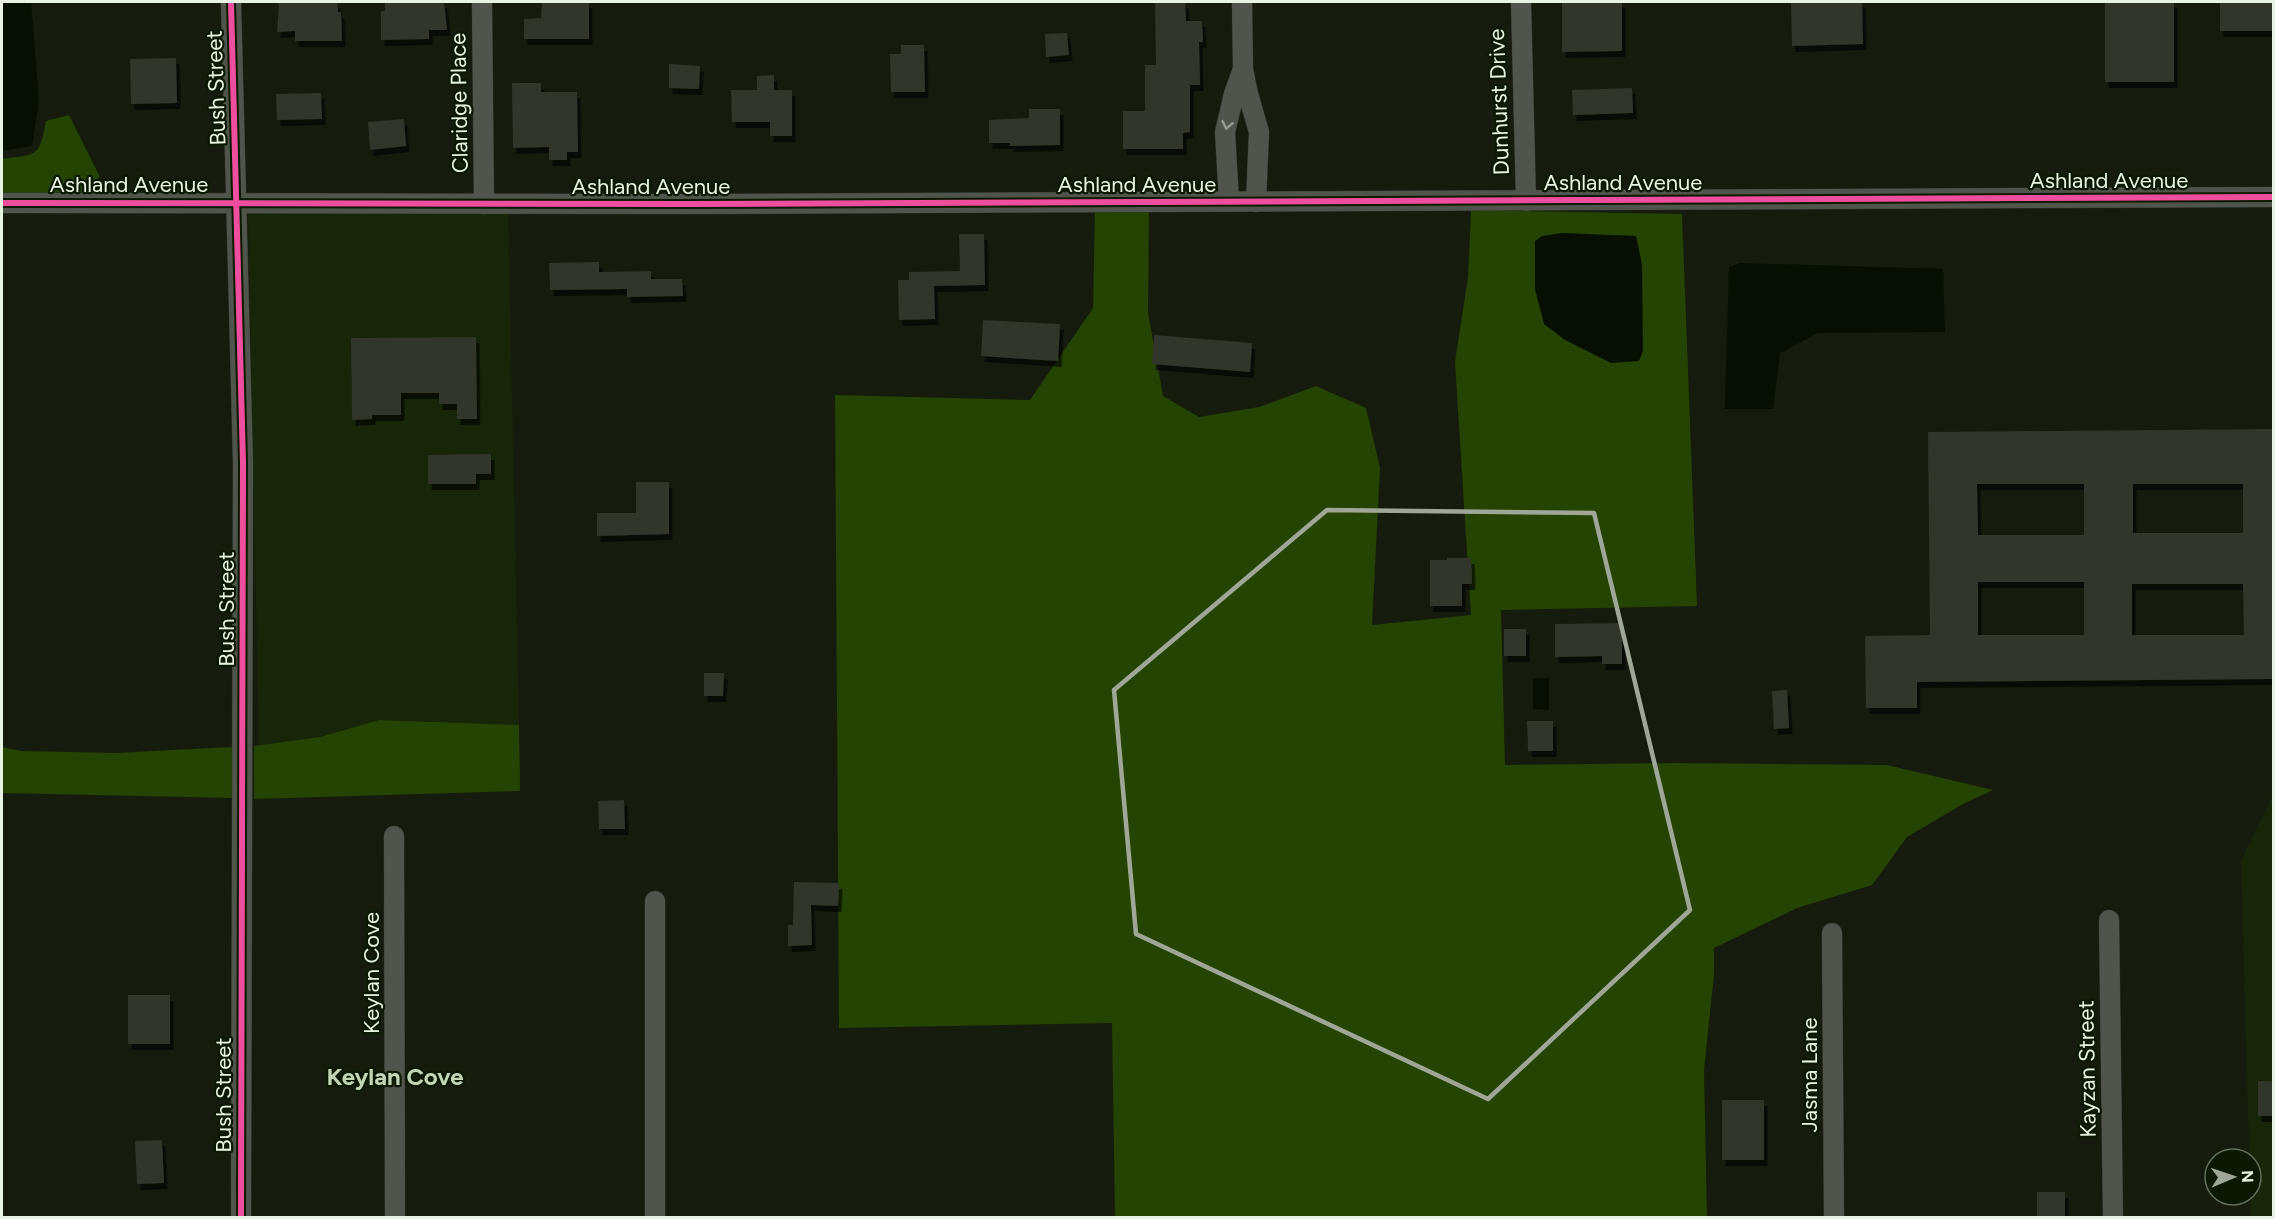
<svg xmlns="http://www.w3.org/2000/svg" width="2275" height="1219" viewBox="0 0 2275 1219" font-family="Figtree,sans-serif">
	<style>
		.built { fill: #172608 }
		.green { fill: #254302 }
		.water { fill: #060f01 }
		.building { fill: #30352a; fill-rule: evenodd; filter: url(#shadow) }
		.lines { fill: none; stroke-linecap: round; stroke-linejoin: round }
		.street-casing { stroke: #2f342b; stroke-width: 21 }
		.street { stroke: #4f554a; stroke-width: 20 }
		.cycleway-casing { stroke: #0b1802; stroke-width: 10 }
		.cycleway { stroke: #ef4d9e; stroke-width: 6 }
		.oneway { stroke: #949c8f }
		.marked { fill: none; stroke: #9fa898; stroke-width: 4.5; stroke-linejoin: round }
		.labels { text-anchor: middle; dominant-baseline: central; stroke-width: 4.5; stroke-linejoin: round; paint-order: stroke }
		.street-label { font-size: 22px; fill: #e9f3e3; stroke: #0b1802 }
		.neighbourhood-label { font-size: 24px; font-weight: bold; fill: #c2d5b4; stroke: #0b1802 }
	</style>
	<defs>
		<filter id="shadow"><feDropShadow dx="3.5" dy="6" stdDeviation="0" flood-color="#0009"/></filter>
	</defs>
	<rect width="100%" height="100%" fill="#151c0e"/>
	<g class="built">
		<path d="M248,211L508,214L519,725L379,720L320,737L259,745Z"/>
		<path d="M2273,795V1217H2251L2241,861Z"/>
	</g>
	<g class="green">
		<path d="M69,115L99,175L98,193H2V159C38,154 39,158 46,121Z"/>
		<path d="M1471,210L1682,214L1697,606L1501,610L1505,765L1674,763L1887,765L1993,790L1963,804L1907,837L1872,885L1797,908L1714,948V975L1704,1070L1707,1217H1115L1112,1023L839,1028L835,395L1030,400L1093,308L1095,212L1149,211L1148,313L1163,396L1199,417L1259,407L1316,386L1366,408L1380,468L1372,625L1471,615L1455,362L1468,277Z"/>
		<path d="M379,720L519,725L520,791L254,799V746L320,737Z"/>
		<path d="M2,747L21,751L116,753L232,747V798L2,793Z"/>
	</g>
	<g class="water">
		<path d="M2,2H31L39,101L32,146L2,151Z"/>
		<path d="M1562,233L1636,236L1642,264L1643,351L1639,361L1611,363L1565,340L1544,324L1535,289V241L1542,236Z"/>
		<path d="M1740,263L1943,269L1945,332L1818,333L1780,353L1773,409H1725L1729,267Z"/>
		<path d="M1533,678H1549V710L1533,709Z"/>
	</g>
	<g class="building">
		<path d="M279,2H337L338,12H341L342,41H295V31L277,32Z"/>
		<path d="M385,2H444L447,30H429V39L381,40V11H385Z"/>
		<path d="M542,2H589V39H524V19L541,18Z"/>
		<path d="M1155,2H1185L1186,21H1202L1203,42H1199L1200,85H1190V132L1183,133V149H1123V111H1145V65H1156Z"/>
		<path d="M1562,2H1622V51L1562,52Z"/>
		<path d="M1791,2H1862L1863,44L1792,46Z"/>
		<rect x="2105" y="2" width="69" height="80"/>
		<rect x="2220" y="2" width="54" height="29"/>
		<path d="M1067,33L1069,55L1046,57L1045,34Z"/>
		<path d="M901,45H924L925,92H891L890,54H901Z"/>
		<path d="M176,58L177,103L131,104L130,59Z"/>
		<path d="M669,64L700,66L699,89L669,88Z"/>
		<path d="M774,75V90H792V136H770V122H732L731,90H757V76Z"/>
		<path d="M512,83H541V92H577L578,152H567V160H549V147L513,148Z"/>
		<path d="M1632,88L1633,113L1573,115L1572,90Z"/>
		<path d="M321,93L322,119L277,120L276,94Z"/>
		<path d="M1029,109H1060V145L1010,146V143H989V120L1029,118Z"/>
		<path d="M404,119L406,146L370,150L368,122Z"/>
		<path d="M959,234H984L985,285L934,286L935,319L899,320L898,280H909V272L960,271Z"/>
		<path d="M599,262V272L651,271V279H682L683,296L627,297V289L550,290L549,263Z"/>
		<path d="M983,320L1060,324L1058,361L981,356Z"/>
		<path d="M1154,335L1252,343L1250,372L1152,364Z"/>
		<path d="M476,337L477,419H457V404H439V393H401V415H372V419L352,420L351,338Z"/>
		<path d="M2274,429V679L1917,682V708H1866L1865,636L1930,635L1928,432ZM1977,484H2084V535H1978ZM2133,484H2243V533H2133ZM1978,582H2084V635H1978ZM2132,584H2243L2244,635H2132Z"/>
		<path d="M491,454V474H476V484H428V455Z"/>
		<path d="M636,482H669V534L597,536V513H636Z"/>
		<path d="M1447,558H1471L1472,584H1462V606H1430V560H1447Z"/>
		<path d="M1622,623V664H1602V656L1555,657V624Z"/>
		<rect x="1504" y="629" width="22" height="27"/>
		<path d="M704,673H724L723,696H704Z"/>
		<path d="M1787,690L1789,728L1774,729L1772,691Z"/>
		<path d="M1527,721H1553V751H1528Z"/>
		<path d="M624,800L625,829H599L598,801Z"/>
		<path d="M794,882L839,883L838,906L811,905L812,945L788,946V925H793Z"/>
		<rect x="128" y="995" width="42" height="49"/>
		<rect x="2258" y="1081" width="16" height="35"/>
		<rect x="1722" y="1100" width="42" height="60"/>
		<path d="M162,1140L164,1183L137,1184L135,1141Z"/>
		<rect x="2037" y="1192" width="28" height="26"/>
	</g>
	<g class="lines">
		<g class="street-casing">
			<g id="street">
				<path d="M231,2L243,463L241,1218"/>
				<path d="M482,2L484,204"/>
				<path d="M1242,2L1243,69L1248,94L1259,132L1256,202"/>
				<path d="M1521,2L1526,201"/>
				<path d="M1229,201L1225,132L1234,94L1243,69"/>
				<path d="M2,203C230,202 458,204 687,204C1216,203 1745,200 2274,197"/>
				<path d="M394,836L395,1218"/>
				<path d="M2109,920L2113,1218"/>
				<path d="M1832,933L1834,1218"/>
				<path d="M655,1218V901"/>
			</g>
		</g>
		<use href="#street" class="street"/>
		<g class="cycleway-casing">
			<g id="cycleway">
				<path d="M231,2L243,463L241,1218"/>
				<path d="M2,203C230,202 458,204 687,204C1216,203 1745,200 2274,197"/>
			</g>
		</g>
		<use href="#cycleway" class="cycleway"/>
	</g>
	<defs><path id="oneway-chevron" d="M-2-3.5L2.5 0L-2 3.5" fill="none" stroke-width="1.6" stroke-linecap="round" stroke-linejoin="round" transform="scale(1.5)"/></defs>
	<use class="oneway" href="#oneway-chevron" transform="translate(1227 125) rotate(101)"/>
	<path class="marked" d="M1327,510L1594,513L1690,910L1488,1099L1136,934L1114,690Z"/>
	<g class="labels">
		<g class="street-label">
			<text transform="translate(216 88) rotate(-92)">Bush Street</text>
			<text transform="translate(1499 102) rotate(-92)">Dunhurst Drive</text>
			<text transform="translate(459 103) rotate(-91)">Claridge Place</text>
			<text x="2109" y="180">Ashland Avenue</text>
			<text x="1623" y="182">Ashland Avenue</text>
			<text x="129" y="184">Ashland Avenue</text>
			<text x="1137" y="184">Ashland Avenue</text>
			<text x="651" y="186">Ashland Avenue</text>
			<text transform="translate(226 609) rotate(-90)">Bush Street</text>
			<text transform="translate(371 973) rotate(-90)">Keylan Cove</text>
			<text transform="translate(2087 1069) rotate(-91)">Kayzan Street</text>
			<text transform="translate(1809 1075) rotate(-90)">Jasma Lane</text>
			<text transform="translate(223 1095) rotate(-90)">Bush Street</text>
		</g>
		<g class="neighbourhood-label">
			<text x="395" y="1076">Keylan Cove</text>
		</g>
	</g>
	<rect width="2275" height="1219" fill="none" stroke="#e9f3e3" stroke-width="6"/>
	<g transform="translate(2233 1177) rotate(88)"><circle r="28" fill="#0b1802" stroke="#64705c" stroke-width="1.5"/>
	<path d="M0-4.5L10 22L0 15L-10 22Z" fill="#9fa898"/>
	<text y="-9" font-size="16" font-weight="bold" text-anchor="middle" fill="#e9f3e3">N</text>
	</g>
</svg>
